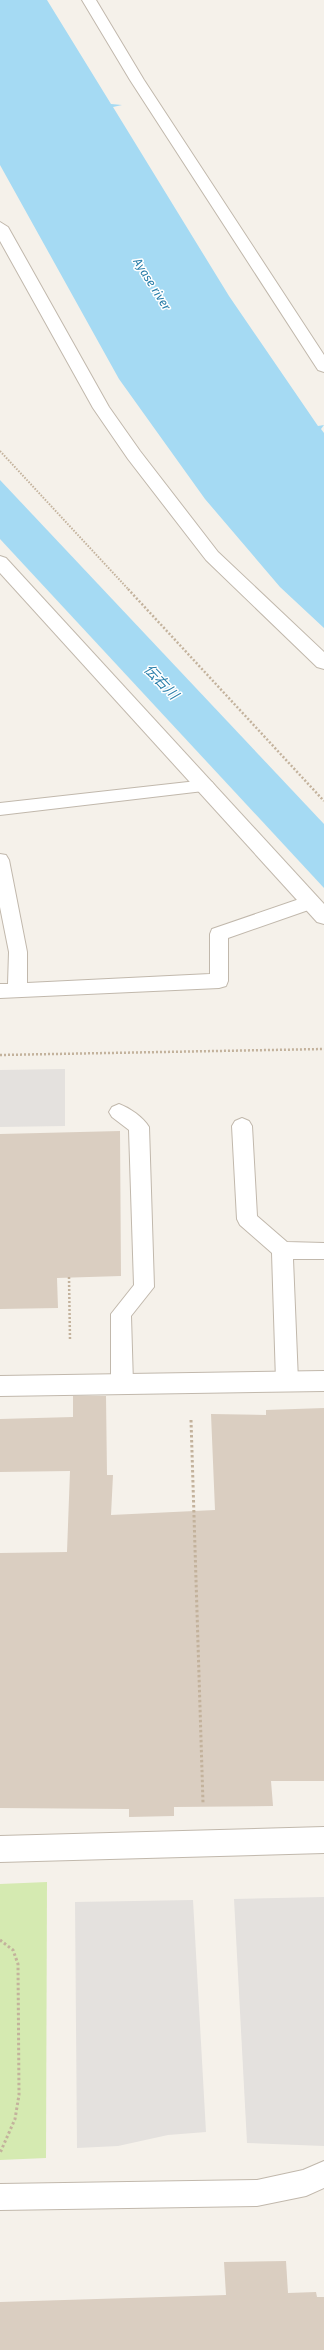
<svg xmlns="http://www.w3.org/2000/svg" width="324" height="2350" viewBox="0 0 324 2350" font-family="'Fira Sans','Noto Sans JP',sans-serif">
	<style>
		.green { fill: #d5eab1 }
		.parking { fill: #e4e1de }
		.water { fill: #a5daf3 }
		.building { fill: #dacec1 }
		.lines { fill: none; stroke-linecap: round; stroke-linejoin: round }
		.lane-casing { stroke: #c1b8ac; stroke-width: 2 }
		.street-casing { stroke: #c1b8ac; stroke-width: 2 }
		.path-far2 { stroke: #c3b29c; stroke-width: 2; stroke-dasharray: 1.5 1.5; stroke-linecap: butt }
		.path-far1 { stroke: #c3b29c; stroke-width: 2.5; stroke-dasharray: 2 2; stroke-linecap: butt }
		.path { stroke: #c3b29c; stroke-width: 3; stroke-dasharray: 2.5 2.5; stroke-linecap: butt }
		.lane { fill: #fff; fill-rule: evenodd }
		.street { fill: #fff; fill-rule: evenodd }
		.labels { text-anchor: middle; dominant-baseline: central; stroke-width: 3; stroke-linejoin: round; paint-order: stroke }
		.far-water-label { font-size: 12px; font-style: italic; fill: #297ea9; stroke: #fff }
		.water-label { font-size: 14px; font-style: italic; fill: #297ea9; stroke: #fff }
	</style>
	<rect width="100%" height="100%" fill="#f5f1ea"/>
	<path class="green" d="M47,1882L46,2158L0,2160V1884Z"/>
	<g class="parking">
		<path d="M65,1069V1126L0,1127V1070Z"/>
		<path d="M324,1897V2146L247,2143L234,1899Z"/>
		<path d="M193,1900L206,2132L168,2135L118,2146L77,2148L75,1902Z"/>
	</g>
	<g class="water">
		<path d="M0,0H47L111,104L122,105L113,107L229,296L318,426L324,425L321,429L324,433V628L280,587L205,499L119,379L0,165Z"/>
		<path d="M0,480L324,824V888L0,539Z"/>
	</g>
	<g class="building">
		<path d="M120,1131L121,1276L57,1278L58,1308L0,1309V1134Z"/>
		<path d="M73,1396H106L107,1475H113L111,1515L215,1510L211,1414L266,1415V1410L324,1408V1781H271L273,1806L174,1807V1816L129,1817V1809L0,1808V1553L67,1552L70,1471L0,1472V1419L73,1417Z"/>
		<path d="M286,2261L288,2293L316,2292L317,2297H324V2350H0V2302L226,2295L224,2262Z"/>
	</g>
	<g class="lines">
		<g class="lane-casing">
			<g id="lane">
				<path d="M206,780L212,782L215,786L212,790L0,815V803Z"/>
				<path d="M0,854L6,855L9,860L27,952V983L210,974V934L212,929L311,895L317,897L320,902L317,907L228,938V981L226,986L219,988L0,998V984H8L9,952L0,907Z"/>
				<path d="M119,1104C130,1108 143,1117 149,1127L154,1287L131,1316L133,1384L130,1390L122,1393L114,1390L111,1384V1314L134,1285L129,1130L112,1117L109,1112L112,1107Z"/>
				<path d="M242,1118L249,1121L252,1126L257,1216L287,1242L324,1243V1259H293L298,1381L295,1387L287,1390L279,1387L276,1381L272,1253L240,1225L237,1219L232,1126L235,1121Z"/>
				<path d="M324,2161V2188L306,2196L257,2206L0,2210V2184L257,2180L303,2170Z"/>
			</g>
		</g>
		<g class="street-casing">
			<g id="street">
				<path d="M82,0H96L144,80L324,355V372L318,370L316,367L130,80Z"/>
				<path d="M0,222L8,227L109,407L140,451L218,552L324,652V669L317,667L206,560L128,459L93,408L0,241Z"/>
				<path d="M0,556L6,558L324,904V924L317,922L0,573Z"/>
				<path d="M324,1371V1391L0,1396V1376Z"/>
				<path d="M324,1827V1853L0,1862V1836Z"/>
			</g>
		</g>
		<path class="path-far2" d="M0,451L129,590"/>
		<g class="path-far1">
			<path d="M128,589L324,801"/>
			<path d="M0,1055L324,1049"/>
			<path d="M69,1277L70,1340"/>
		</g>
		<g class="path">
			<path d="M191,1420L203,1803"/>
			<path d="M0,1940L13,1950L18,1964L19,2095L15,2119L0,2153"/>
		</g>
		<use href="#lane" class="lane"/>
		<use href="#street" class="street"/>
	</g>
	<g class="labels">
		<g class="far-water-label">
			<text transform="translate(152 284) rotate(58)">Ayase river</text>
		</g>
		<g class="water-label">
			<text transform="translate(161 682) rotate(46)">伝右川</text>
		</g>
	</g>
</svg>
